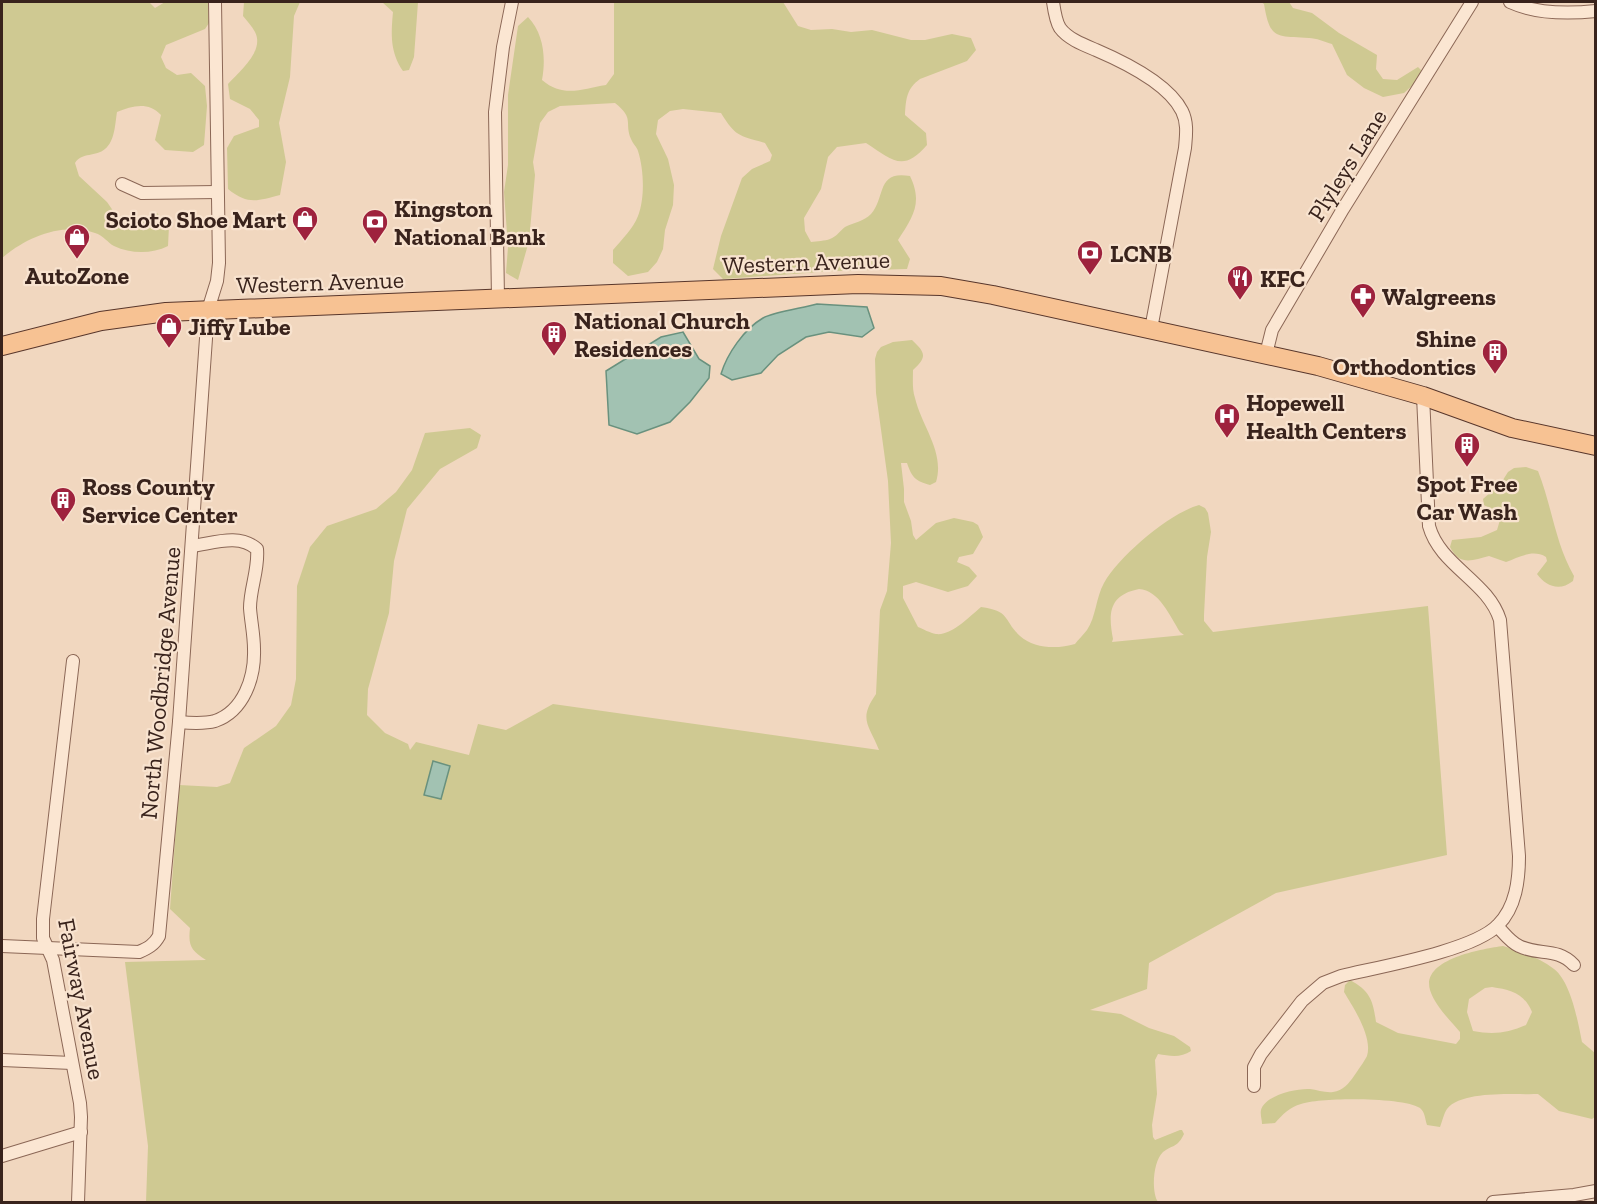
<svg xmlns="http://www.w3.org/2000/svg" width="1597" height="1204" viewBox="0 0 1597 1204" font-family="'Zilla Slab',serif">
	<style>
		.green { fill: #cfc992; fill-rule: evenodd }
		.water { fill: #a2c2b2; stroke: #69917e; stroke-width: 1.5 }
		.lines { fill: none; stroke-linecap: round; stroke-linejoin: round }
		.minor-casing { stroke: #8b6756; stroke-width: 14 }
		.primary-casing { stroke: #58362b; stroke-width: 20 }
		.minor { stroke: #fbe6d2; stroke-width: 12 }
		.primary { stroke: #f7c293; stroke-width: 18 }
		.labels { text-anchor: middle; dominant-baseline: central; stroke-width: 4.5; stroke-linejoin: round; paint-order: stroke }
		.street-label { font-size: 24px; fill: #39231c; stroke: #f8e3cf }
		.poi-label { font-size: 24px; font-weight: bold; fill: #39231c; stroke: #f8e3cf; text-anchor: start }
	</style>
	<rect width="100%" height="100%" fill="#f1d7bf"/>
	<g class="green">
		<path d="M2,2H149L155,8L165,2H208L209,23L205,29L166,45L161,57L166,68L177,75L191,73L205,86L207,106L204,145L193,152L165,150L155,140L161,115C148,101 132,106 117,112C115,124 115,141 105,149C96,157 82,152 75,163L79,176L107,202L118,218L131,221L157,213L169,226L168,246C152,254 131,254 114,246C108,243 103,235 95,233C62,222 27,237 2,258Z"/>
		<path d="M244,2H300L294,16L290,77L279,123L286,162L280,195C257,201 248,205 228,189L227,148L234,136L259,127V120L250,109L230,99L228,84C239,72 265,51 255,32C252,26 247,21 243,16Z"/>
		<path d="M382,2H418L414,57L409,70L403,71C390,52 391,34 393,12Z"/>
		<path d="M614,2H783L798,26L811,30L832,29L851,32L872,30L911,40H925L952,34L971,38L976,50L967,61L920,79C906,89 906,100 905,115L926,133L927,145C903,173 892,160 866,143L837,147L828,157L821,189L804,218L805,231L811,242C817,241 825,241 830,239C836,237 840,231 845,227C853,223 864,221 871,214C886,197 876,170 910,176C923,203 913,217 898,240L910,259L907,269L834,271L723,279L713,269L721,236L742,178L752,169L770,161L772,155L765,143C738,135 736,137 721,113L683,109L670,111L658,120L656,134L668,159L674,185L673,205L665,230L663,249L657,262L648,272L628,276L613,263V250C622,239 633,229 638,216C645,198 644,170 638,151C637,147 633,144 631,139C624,122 635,119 615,103L560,106L548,112L540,123L533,162L535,175L529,241L518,280L506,273L508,247L504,192L508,165V95L518,26L528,17C544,34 546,58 542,80C563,98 582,89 606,85L614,74Z"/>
		<path d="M1261,2H1289L1293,8L1312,13L1339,33L1377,55L1376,69L1383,79L1397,80L1418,67L1425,74L1404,93L1383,97L1364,88L1347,75L1332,44C1325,42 1316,38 1309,38C1276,36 1270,40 1264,4Z"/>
		<path d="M912,340C926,353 927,357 913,370C913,379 912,389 915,398C922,427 945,452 936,482L930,485C916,481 912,478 907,463H901L904,489V502L911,521L913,535L916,540L936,523L954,518L973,522L978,525L983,537L973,554L959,557L957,562L969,567L977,576L968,586L948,592L916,582L903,586V598L918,627C923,629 930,633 936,634C952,636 970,616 981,607C1011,611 1003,620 1020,636C1034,649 1058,649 1075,644C1078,640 1083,635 1087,630C1096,617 1096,597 1104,583C1119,556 1170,513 1199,505L1205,508L1208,513L1211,532L1207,557L1204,615V621L1213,632L1428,606L1447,855L1276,893L1149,963L1147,989L1090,1010L1121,1014L1149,1028L1174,1036L1190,1047L1191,1051C1181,1058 1170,1056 1158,1054L1155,1060L1157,1094L1152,1125L1153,1137L1155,1140L1180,1130H1182L1184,1134C1177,1148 1174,1144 1163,1152C1153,1161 1151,1192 1158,1202H146L148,1146L125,962L206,960C191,950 188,946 190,928L170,909L179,785L217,787L230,783L244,748L276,726L291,705L296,679L297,586L310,547L327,526L376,509L396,492L412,470L425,433L470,428L481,435L477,448L440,469L407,509L394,561L389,613L368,689L367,715L385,733L408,744L410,750L416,742L469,755L478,724L506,730L553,704L879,750C869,724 858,720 876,694L880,610L887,591L891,543L888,481L876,393L875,359L877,352L881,347L893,342ZM1139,589C1159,590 1170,616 1180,632L1184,635L1112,642L1113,639C1108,613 1109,595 1139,589Z"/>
		<path d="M1526,467L1538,471C1552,506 1555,543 1574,576L1573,581C1559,592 1546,586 1537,574L1547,561L1546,557C1533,549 1519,557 1506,562L1489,556C1473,560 1460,567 1450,547L1452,540L1481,537L1497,530L1500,520L1494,511L1484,505L1483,499L1501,483L1508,472L1514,468Z"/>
		<path d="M1503,946C1520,951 1540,958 1554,969C1571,982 1578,1022 1582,1042L1595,1053L1596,1116L1592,1119L1559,1111L1538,1094C1516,1095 1462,1090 1447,1109C1444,1113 1442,1122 1440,1127L1427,1125C1425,1119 1425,1112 1420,1108C1404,1097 1320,1097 1301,1104C1290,1107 1283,1114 1275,1123L1262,1124C1262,1120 1260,1114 1261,1110C1265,1095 1297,1088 1310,1089C1317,1090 1326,1093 1333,1092C1343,1091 1349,1083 1354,1076C1358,1070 1364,1062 1367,1056C1373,1037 1353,1007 1344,992L1345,985L1350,980C1370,991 1373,1000 1376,1022L1398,1033L1456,1044L1460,1039V1032C1450,1020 1435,1006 1430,990C1421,959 1482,949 1503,946ZM1492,987C1511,990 1524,993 1532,1012L1526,1025C1508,1033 1493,1035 1473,1031L1467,1012L1469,999L1485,988Z"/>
	</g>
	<g class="water">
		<path d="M817,304L867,307L874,328L862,337L829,332L806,337L778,355L761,373L732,380L721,374C727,354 744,329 763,318C774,312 803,308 817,304Z"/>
		<path d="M683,332L699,359L710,366L709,378L690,402L670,422L637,434L609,425L606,371L661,337Z"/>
		<path d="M433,761L450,766L441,799L424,795Z"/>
	</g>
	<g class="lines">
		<g class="minor-casing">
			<g id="minor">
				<path d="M1053,2C1054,9 1056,22 1060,28C1068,39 1084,45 1096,50C1124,62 1168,83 1182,111C1188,123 1186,136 1185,148L1151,329"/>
				<path d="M1510,2C1536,14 1567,14 1596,11"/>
				<path d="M122,184L142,193L217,192"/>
				<path d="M498,298L495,112L503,47L512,2"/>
				<path d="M1266,354L1272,330L1343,209L1472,2"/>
				<path d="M73,661L43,919V938L53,960L80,1103L81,1117L78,1202"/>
				<path d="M179,722C190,723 204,724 215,721C244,711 255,677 254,649C254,635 251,622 250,608C250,588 259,569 257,549C239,533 214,543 192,546"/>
				<path d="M1497,926C1504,933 1510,942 1519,946C1539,956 1557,947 1574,965"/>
				<path d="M2,946L139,952C148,948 154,945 159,936L179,722L208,310L217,281L219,263L215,2"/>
				<path d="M2,1060L72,1063"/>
				<path d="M1254,1086V1067L1261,1054L1302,1001L1323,983L1341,976C1378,967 1473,951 1498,925C1516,907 1519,880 1519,856L1500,620C1488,581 1440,566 1429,526L1423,396"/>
				<path d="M2,1156L81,1132"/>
				<path d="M1493,1202L1574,1195L1596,1191"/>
			</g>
		</g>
		<g class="primary-casing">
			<path id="primary" d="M2,346L101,321L166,312L858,284L941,286L993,295L1318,366L1423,396L1512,428L1596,446"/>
		</g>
		<use href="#minor" class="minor"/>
		<use href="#primary" class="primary"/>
	</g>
	<defs>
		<g id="shop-pin" transform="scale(1.35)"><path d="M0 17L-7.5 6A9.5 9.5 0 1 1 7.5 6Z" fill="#9e223d" stroke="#f8e3cf"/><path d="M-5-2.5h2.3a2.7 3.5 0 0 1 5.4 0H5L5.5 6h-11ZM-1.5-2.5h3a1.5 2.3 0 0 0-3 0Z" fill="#fff"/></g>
		<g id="bank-pin" transform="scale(1.35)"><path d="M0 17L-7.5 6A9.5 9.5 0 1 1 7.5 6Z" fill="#9e223d" stroke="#f8e3cf"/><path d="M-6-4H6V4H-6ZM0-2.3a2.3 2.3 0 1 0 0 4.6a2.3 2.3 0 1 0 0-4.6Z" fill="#fff"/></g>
		<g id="restaurant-pin" transform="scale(1.35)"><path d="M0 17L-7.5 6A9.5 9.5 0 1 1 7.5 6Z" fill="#9e223d" stroke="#f8e3cf"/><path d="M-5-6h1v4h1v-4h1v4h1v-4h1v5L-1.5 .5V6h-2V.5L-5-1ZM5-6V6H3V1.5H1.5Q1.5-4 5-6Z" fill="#fff"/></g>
		<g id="pharmacy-pin" transform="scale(1.35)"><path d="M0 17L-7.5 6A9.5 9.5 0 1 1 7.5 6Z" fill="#9e223d" stroke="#f8e3cf"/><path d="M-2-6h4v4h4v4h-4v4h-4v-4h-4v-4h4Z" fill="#fff"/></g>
		<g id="building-pin" transform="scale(1.35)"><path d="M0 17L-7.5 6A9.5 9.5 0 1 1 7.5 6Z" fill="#9e223d" stroke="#f8e3cf"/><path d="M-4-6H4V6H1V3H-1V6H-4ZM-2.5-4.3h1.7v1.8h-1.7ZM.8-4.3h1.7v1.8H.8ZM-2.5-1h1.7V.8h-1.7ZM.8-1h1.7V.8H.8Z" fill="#fff"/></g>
		<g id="hospital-pin" transform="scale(1.35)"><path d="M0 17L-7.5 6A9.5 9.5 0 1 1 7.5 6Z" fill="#9e223d" stroke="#f8e3cf"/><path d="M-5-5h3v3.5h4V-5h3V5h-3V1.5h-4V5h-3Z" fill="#fff"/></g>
	</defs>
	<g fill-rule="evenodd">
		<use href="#shop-pin" x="305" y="219"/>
		<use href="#bank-pin" x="375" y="222"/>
		<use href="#shop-pin" x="77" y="237"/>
		<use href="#bank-pin" x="1090" y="253"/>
		<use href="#restaurant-pin" x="1240" y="278"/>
		<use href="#pharmacy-pin" x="1363" y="296"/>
		<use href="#shop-pin" x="169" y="326"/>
		<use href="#building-pin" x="554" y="334"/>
		<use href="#building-pin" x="1495" y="352"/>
		<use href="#hospital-pin" x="1227" y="416"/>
		<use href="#building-pin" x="1467" y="445"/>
		<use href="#building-pin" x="63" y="500"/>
	</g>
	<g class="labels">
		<g class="street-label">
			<text transform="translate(1347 165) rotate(-58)">Plyleys Lane</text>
			<text transform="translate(806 262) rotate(-2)">Western Avenue</text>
			<text transform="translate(320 282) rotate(-2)">Western Avenue</text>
			<text transform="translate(160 683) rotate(-85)">North Woodbridge Avenue</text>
			<text transform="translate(82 999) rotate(79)">Fairway Avenue</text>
		</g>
		<g class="poi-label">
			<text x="394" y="208">Kingston<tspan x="394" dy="28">National Bank</tspan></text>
			<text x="286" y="219" text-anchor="end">Scioto Shoe Mart</text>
			<text x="1110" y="253">LCNB</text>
			<text x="77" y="275" text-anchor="middle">AutoZone</text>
			<text x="1260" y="278">KFC</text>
			<text x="1382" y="296">Walgreens</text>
			<text x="574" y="320">National Church<tspan x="574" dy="28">Residences</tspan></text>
			<text x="188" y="326">Jiffy Lube</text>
			<text x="1476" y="338" text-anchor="end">Shine<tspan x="1476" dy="28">Orthodontics</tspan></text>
			<text x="1246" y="402">Hopewell<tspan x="1246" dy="28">Health Centers</tspan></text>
			<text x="1467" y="483" text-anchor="middle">Spot Free<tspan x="1467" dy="28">Car Wash</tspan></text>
			<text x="82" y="486">Ross County<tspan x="82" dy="28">Service Center</tspan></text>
		</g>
	</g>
	<rect width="1597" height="1204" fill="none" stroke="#39231c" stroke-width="6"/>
</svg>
